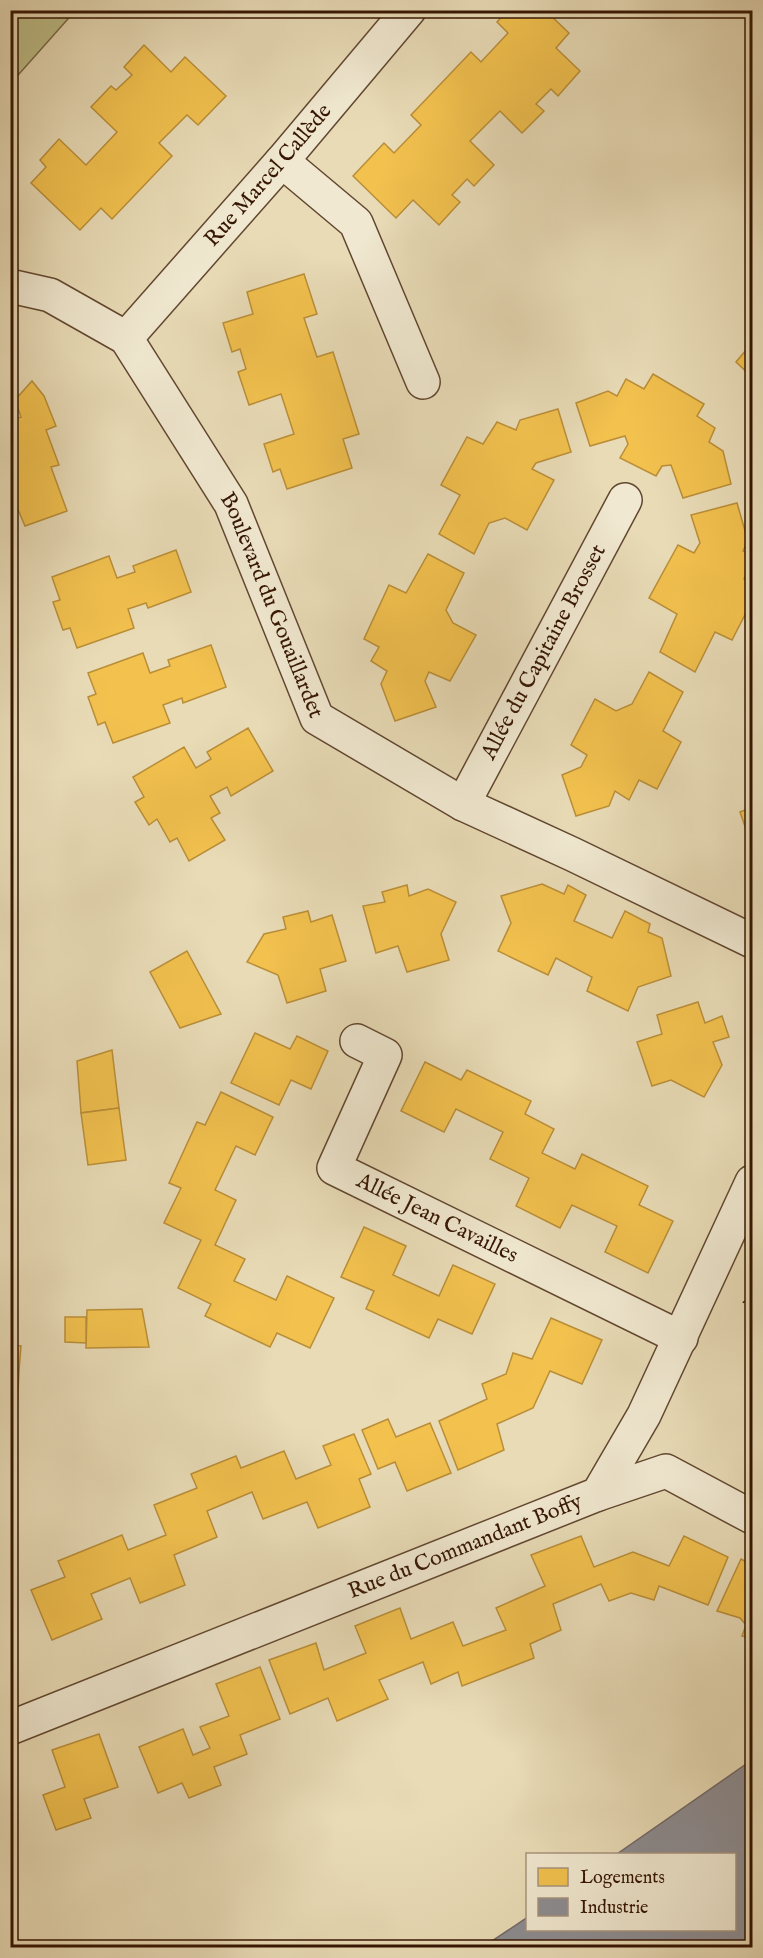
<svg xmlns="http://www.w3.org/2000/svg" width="763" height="1958" viewBox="0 0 763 1958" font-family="'IM FELL English',serif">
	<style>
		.green { fill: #bebe88; stroke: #7a6a46; stroke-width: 1.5 }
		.homes { fill: #f2c14e; stroke: #ba8e38; stroke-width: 1.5 }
		.industry { fill: #8d8d92; stroke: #736967; stroke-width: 1.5 }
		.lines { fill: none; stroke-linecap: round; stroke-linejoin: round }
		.minor-casing { stroke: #624730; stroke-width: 36 }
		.path { stroke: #361603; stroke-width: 4; stroke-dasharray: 1.5 3; stroke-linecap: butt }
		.minor { stroke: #f0e8d0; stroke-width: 33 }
		.labels { text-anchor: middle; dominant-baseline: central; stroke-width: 6; stroke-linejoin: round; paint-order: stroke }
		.street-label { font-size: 22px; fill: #361603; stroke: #f0e8d0 }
	</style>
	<rect width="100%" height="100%" fill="#e8dbb6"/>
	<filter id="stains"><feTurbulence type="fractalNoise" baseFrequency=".00333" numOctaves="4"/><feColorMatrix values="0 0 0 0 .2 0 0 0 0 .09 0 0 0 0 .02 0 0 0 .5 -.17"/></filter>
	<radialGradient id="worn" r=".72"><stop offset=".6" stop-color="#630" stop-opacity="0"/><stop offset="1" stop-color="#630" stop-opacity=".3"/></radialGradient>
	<path class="green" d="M11,10L75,11L11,83L10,11Z"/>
	<g class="homes">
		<path d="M508,10H545L569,33L556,48L580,71L558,96L551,89L536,104L544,111L522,133L500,111L470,141L494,165L474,186L467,179L452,195L460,202L439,225L413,200L396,218L353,176L384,143L394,153L421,125L411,115L471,52L481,62L508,33L497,22Z"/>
		<path d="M144,45L171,72L185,57L226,96L198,125L187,115L159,143L172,156L112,219L101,208L80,230L31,183L46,167L40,160L59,139L86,165L117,132L91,107L111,86L116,90L132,75L124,67Z"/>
		<path d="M304,274L317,314L304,318L317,357L333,352L359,434L343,439L352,468L287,489L280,469L273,472L264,444L294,434L281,394L249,405L238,372L246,369L240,349L232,352L223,323L253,314L247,292Z"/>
		<path d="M752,343V377L736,362Z"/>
		<path d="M653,374L704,404L697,416L715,428L709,442L723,451L731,484L683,498L671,465L662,466L656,476L620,458L628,444L625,436L590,446L576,403L608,391L617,396L626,379L644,389Z"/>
		<path d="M32,381L44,396L56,426L46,430L59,465L51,467L67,511L25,526L10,491V483L15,482L10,469V421L21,417L15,400Z"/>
		<path d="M558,409L571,452L536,463L532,469L554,480L527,530L505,518L489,523L474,554L439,534L460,495L441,485L467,437L483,444L497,422L516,430L520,420Z"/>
		<path d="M737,503L748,541L743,551L752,556V562L744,579L752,584V601L732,640L715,632L695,672L660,652L677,614L649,598L678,545L694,553L700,543L691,515Z"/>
		<path d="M176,550L191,592L148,608L146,603L128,609L134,628L77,648L70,628L63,630L53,602L60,600L52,577L109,556L117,578L135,572L133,566Z"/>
		<path d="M428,554L464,573L446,610L453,623L476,635L450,681L429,672L425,681L436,707L395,721L381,684L387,671L371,661L379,647L364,639L389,585L406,593Z"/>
		<path d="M211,645L226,687L183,703L182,698L163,705L170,723L113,743L105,722L98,725L88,697L96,694L88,673L143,653L150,673L170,666L168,660Z"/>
		<path d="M649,672L683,692L663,731L681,742L657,789L639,780L629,800L615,791L609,806L576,816L562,775L581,767L587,755L571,745L595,699L616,711L632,704Z"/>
		<path d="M248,728L273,771L231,796L227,787L210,796L220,813L211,818L225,840L189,861L177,838L170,842L157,819L149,825L135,802L144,797L133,777L184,747L196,768L211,759L207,752Z"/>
		<path d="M752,807V847L740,812Z"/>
		<path d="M542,884L564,894L568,885L586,895L574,921L612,938L625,911L650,924L648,932L662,938L671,976L638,987L628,1011L587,991L592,977L556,958L548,975L498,951L511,923L501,896Z"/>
		<path d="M407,885L409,896L428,889L456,902L441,934L449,960L407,972L398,946L376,953L363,906L385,902L382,892Z"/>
		<path d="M308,911L311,922L332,915L346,961L320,969L326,991L287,1003L278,975L247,962L264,934L286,929L283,917Z"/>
		<path d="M187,951L221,1014L180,1028L150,972Z"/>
		<path d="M698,1002L705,1023L722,1016L729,1037L713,1042L722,1065L704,1097L671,1080L652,1086L637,1042L662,1034L657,1015Z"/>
		<path d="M255,1033L290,1049L297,1036L328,1051L311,1089L291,1080L279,1105L231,1083Z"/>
		<path d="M112,1050L119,1108L81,1113L77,1061Z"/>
		<path d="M425,1062L461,1080L467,1070L531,1101L525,1114L554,1129L542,1153L575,1169L582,1154L648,1186L639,1205L673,1221L648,1273L605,1252L617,1226L572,1205L560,1228L516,1206L529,1178L490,1159L503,1132L456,1109L444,1132L401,1111Z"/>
		<path d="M221,1092L273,1117L255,1155L236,1146L215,1190L236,1200L215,1245L245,1259L234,1281L276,1300L287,1276L334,1298L310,1348L277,1333L270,1347L205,1316L211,1304L178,1288L201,1240L164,1223L181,1188L169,1183L197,1122L205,1125Z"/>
		<path d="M119,1108L126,1160L88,1165L81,1113Z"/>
		<path d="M364,1227L406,1246L393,1275L439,1296L453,1265L495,1284L472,1334L438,1319L429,1338L366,1309L374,1291L341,1277Z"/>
		<path d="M142,1309L149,1347L86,1348L87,1310Z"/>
		<path d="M65,1317H86V1343L65,1342Z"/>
		<path d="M551,1318L602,1340L582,1384L550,1371L533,1408L497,1424L504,1450L458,1470L439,1421L487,1399L482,1384L506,1374L513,1353L532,1359Z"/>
		<path d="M10,1345L21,1346L19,1371H10Z"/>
		<path d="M10,1371H19L16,1436H10Z"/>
		<path d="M388,1419L396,1437L430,1423L451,1473L407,1491L395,1462L378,1469L362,1430Z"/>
		<path d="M354,1434L371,1474L359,1479L370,1507L318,1528L307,1502L263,1519L252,1492L207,1511L217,1537L174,1555L185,1585L140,1603L130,1578L91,1594L102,1619L52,1640L31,1590L65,1577L58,1561L122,1535L128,1550L166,1535L154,1505L197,1488L191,1474L236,1456L241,1468L284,1451L296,1479L331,1465L323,1446Z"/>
		<path d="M581,1536L594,1567L633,1552L669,1566L684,1536L728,1557L708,1605L659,1586L654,1600L631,1593L609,1601L601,1584L553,1604L561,1630L530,1644L534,1658L462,1686L458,1672L431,1684L423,1662L379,1680L388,1699L337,1721L328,1698L290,1714L269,1660L316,1643L324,1670L366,1653L355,1626L400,1608L411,1639L453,1622L463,1646L506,1630L496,1608L545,1586L531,1555Z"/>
		<path d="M741,1559L752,1565V1639L742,1636L746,1625L740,1618L717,1611Z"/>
		<path d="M260,1667L280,1719L240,1735L247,1754L214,1767L221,1785L189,1798L182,1783L158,1793L139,1747L183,1729L193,1755L210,1748L200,1727L229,1716L216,1684Z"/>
		<path d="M99,1734L118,1787L84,1799L91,1818L56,1830L43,1795L65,1787L52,1750Z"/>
	</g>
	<path class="industry" d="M752,1760V1948H497L492,1941L528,1917V1930H734V1854H617Z"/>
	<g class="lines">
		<g class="minor-casing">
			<g id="minor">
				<path d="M282,161L356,223L423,382"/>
				<path id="s1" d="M10,286L50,295L126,338L231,504L317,718L463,804L572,854L752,941"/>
				<path id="s2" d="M126,338L282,161L409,10"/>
				<path id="s3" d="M463,804L625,500"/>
				<path id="s4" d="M357,1041L385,1055L334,1168L681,1338"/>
				<path d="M598,1494L666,1471L752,1517"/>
				<path id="s5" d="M10,1728L598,1494L644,1415L752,1182"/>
			</g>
		</g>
		<path class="path" d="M744,1301L752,1313"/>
		<use href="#minor" class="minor"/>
	</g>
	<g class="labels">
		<g class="street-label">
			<text stroke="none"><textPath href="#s2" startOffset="216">Rue Marcel Callède</textPath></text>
			<text stroke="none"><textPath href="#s1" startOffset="434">Boulevard du Gouaillardet</textPath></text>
			<text stroke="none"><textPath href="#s3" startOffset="172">Allée du Capitaine Brosset</textPath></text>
			<text stroke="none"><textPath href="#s4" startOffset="270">Allée Jean Cavailles</textPath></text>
			<text stroke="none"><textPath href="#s5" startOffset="490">Rue du Commandant Boffy</textPath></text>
		</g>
	</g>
	<rect width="763" height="1958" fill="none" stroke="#e8dbb6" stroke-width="36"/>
	<rect x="12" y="12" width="739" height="1934" fill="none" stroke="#361603" stroke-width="3"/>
	<rect x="18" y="18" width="727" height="1922" fill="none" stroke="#361603" stroke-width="1.5"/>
	<rect x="526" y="1853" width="210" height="78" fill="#f0e8d0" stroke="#a6947e" stroke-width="1.5"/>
	<rect x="538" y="1868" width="30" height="18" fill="#f2c14e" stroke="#a6947e" stroke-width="1.5"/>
	<text x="580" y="1883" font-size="18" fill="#361603">Logements</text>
	<rect x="538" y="1898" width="30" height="18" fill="#8d8d92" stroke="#a6947e" stroke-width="1.5"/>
	<text x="580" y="1913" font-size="18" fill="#361603">Industrie</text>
	<rect width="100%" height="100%" filter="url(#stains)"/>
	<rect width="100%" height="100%" fill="url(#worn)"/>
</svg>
